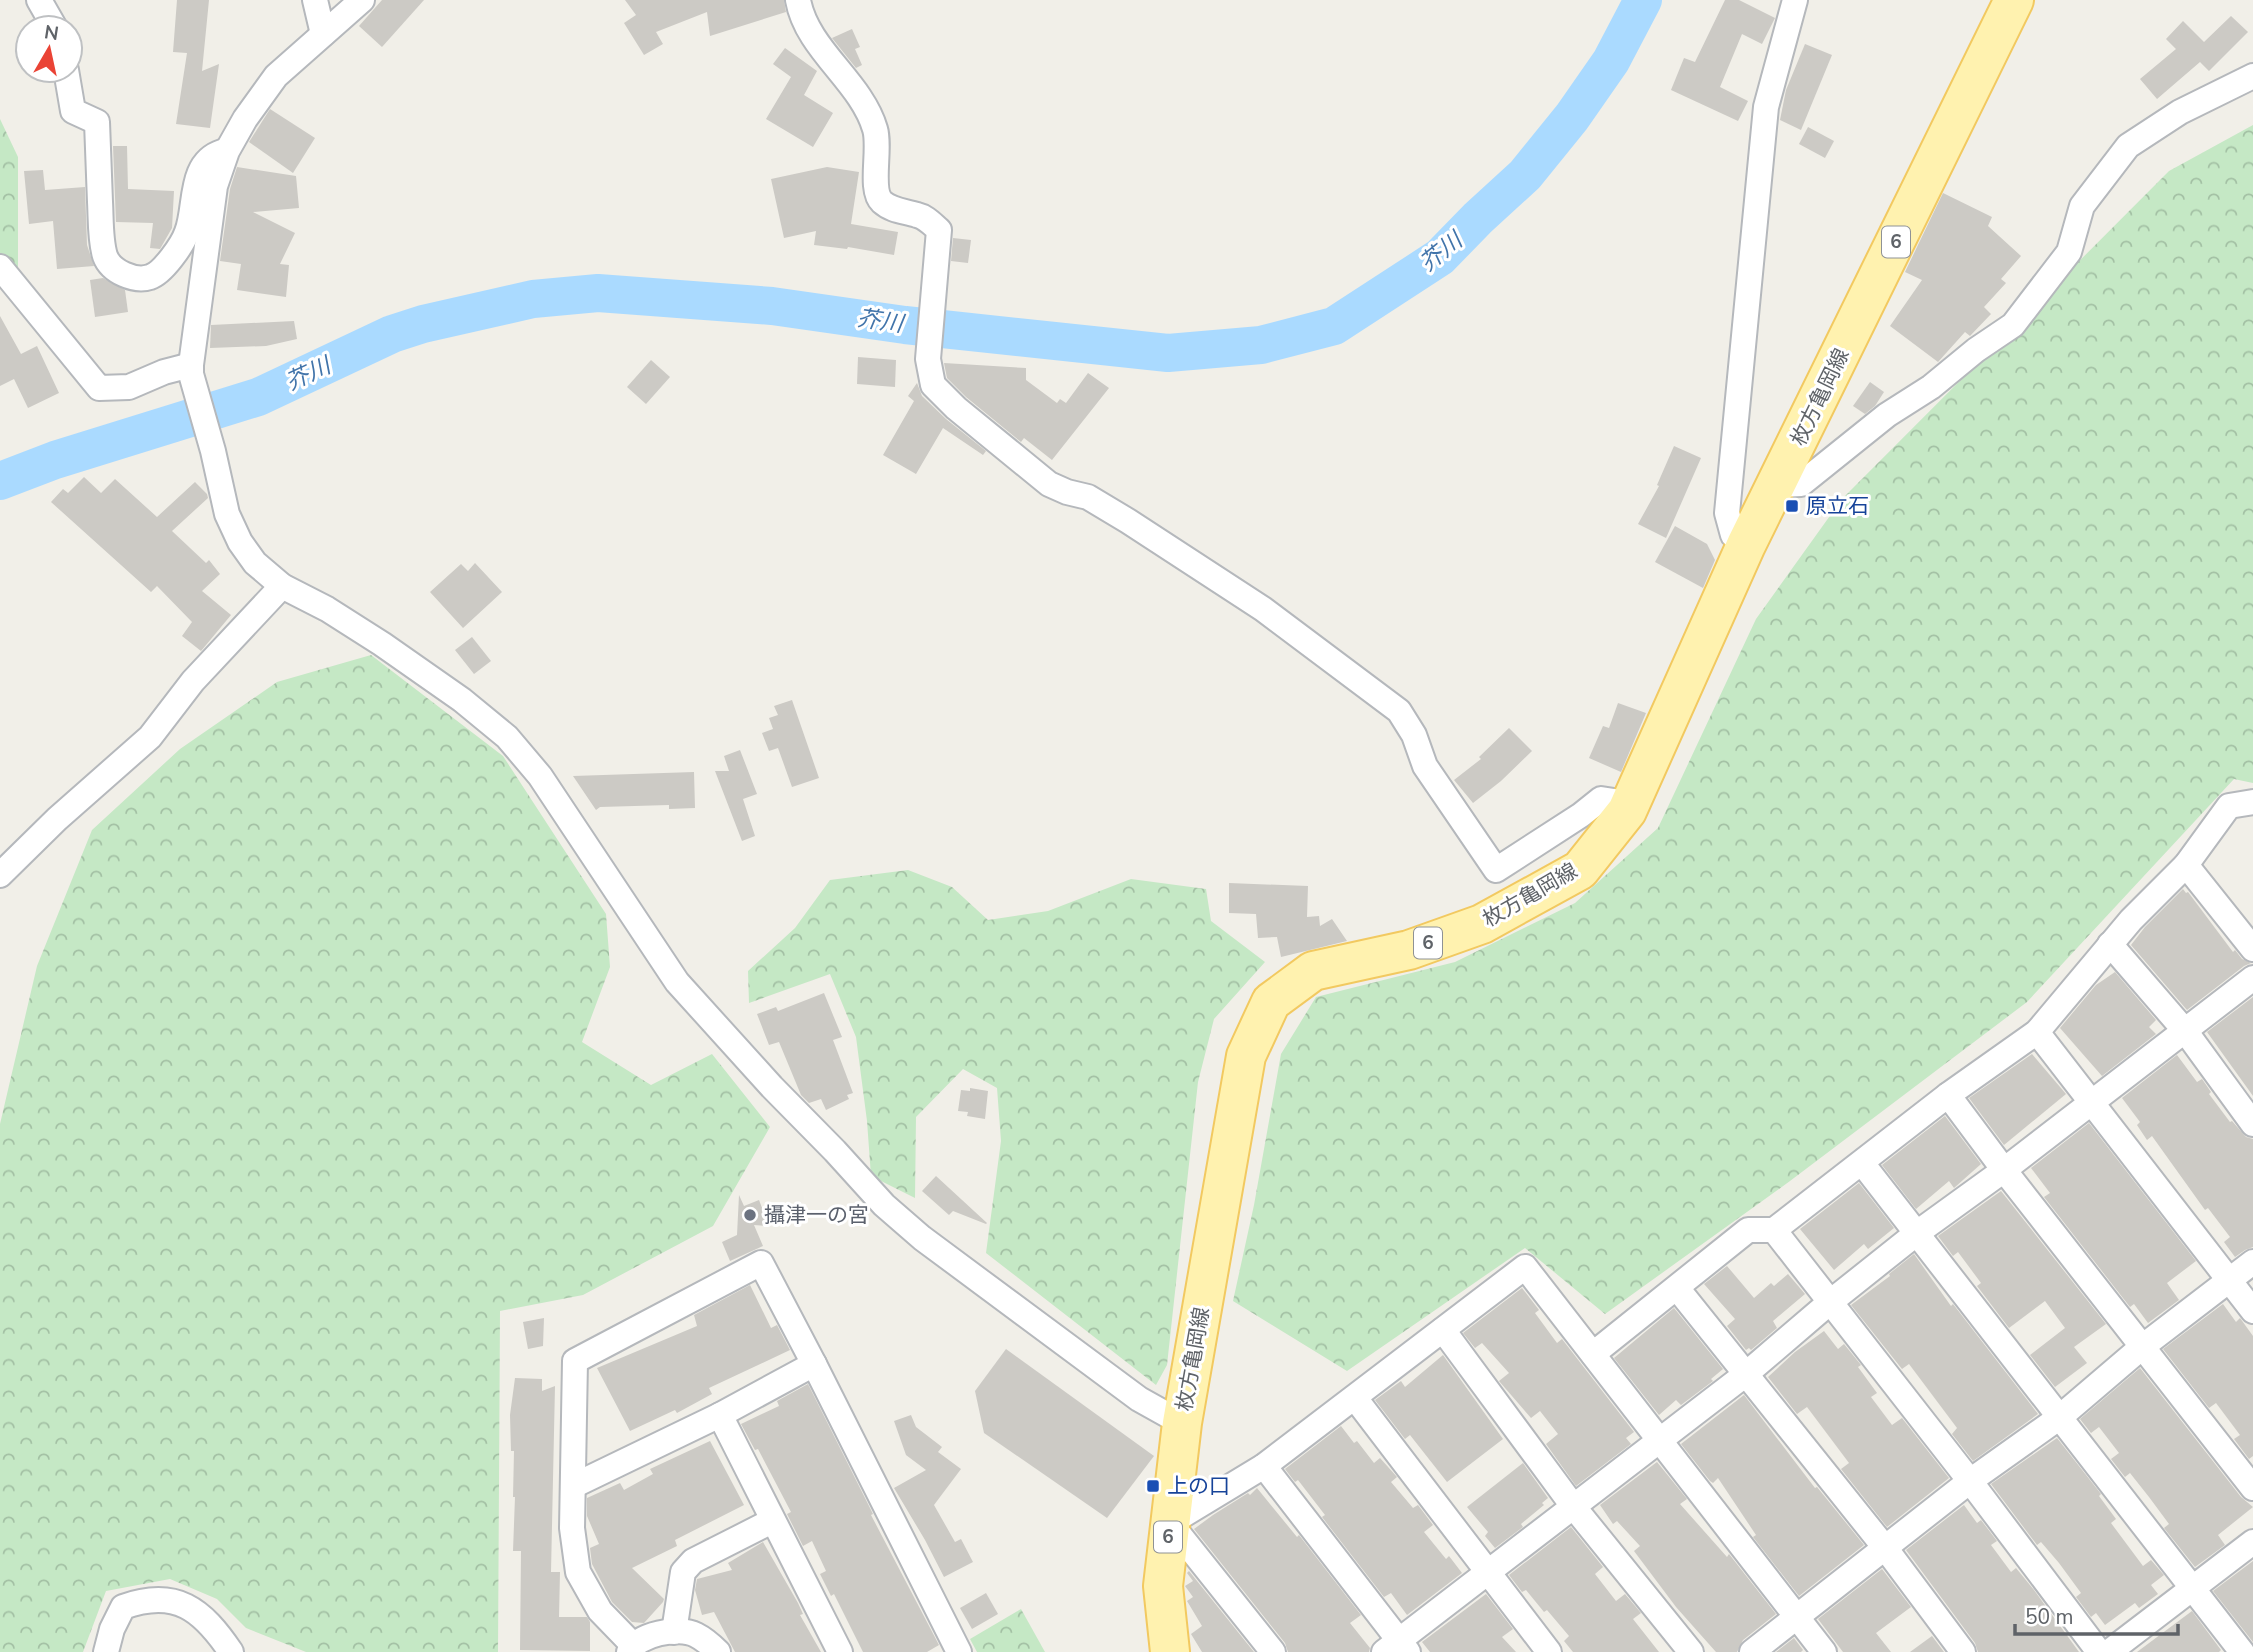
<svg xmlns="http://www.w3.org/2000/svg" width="2253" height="1652" viewBox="0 0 2253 1652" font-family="'Nunito Sans','Noto Sans JP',sans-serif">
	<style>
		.forest { fill: url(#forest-crowns) }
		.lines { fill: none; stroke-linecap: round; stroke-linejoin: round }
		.river { stroke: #aadaff; stroke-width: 38 }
		.building { fill: #cccac5 }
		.street-casing { stroke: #b5b8bc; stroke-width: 28 }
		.primary-casing { stroke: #f2c960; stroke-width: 42 }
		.street { stroke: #fff; stroke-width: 24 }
		.primary { stroke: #fff2af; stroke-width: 38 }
		.transit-dot { fill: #1a4fb4; stroke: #fff; stroke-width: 2.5 }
		.worship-dot { fill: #6b7280; stroke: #fff; stroke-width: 2.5 }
		.labels { text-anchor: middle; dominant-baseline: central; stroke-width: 6; stroke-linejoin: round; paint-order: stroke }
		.shield { fill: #fff; stroke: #8f9295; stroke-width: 2 }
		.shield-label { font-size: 19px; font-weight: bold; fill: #5f6368 }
		.street-label { font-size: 21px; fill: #5f6368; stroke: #fff }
		.transit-label { font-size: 21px; fill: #164399; stroke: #fff; text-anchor: start }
		.worship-label { font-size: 21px; fill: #5b616d; stroke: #fff; text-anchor: start }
		.water-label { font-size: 23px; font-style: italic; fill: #4174aa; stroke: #fff }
	</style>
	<defs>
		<pattern id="forest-crowns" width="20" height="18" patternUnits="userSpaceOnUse" patternTransform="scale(1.75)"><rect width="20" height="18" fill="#c5e8c5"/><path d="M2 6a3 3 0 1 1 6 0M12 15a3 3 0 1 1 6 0" fill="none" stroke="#a3c0a4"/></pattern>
	</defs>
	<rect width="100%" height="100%" fill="#f1efe8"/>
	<g class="forest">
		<path d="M0,119L18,157V274L0,254Z"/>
		<path d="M2253,125V783L2234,779L2027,1002L1790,1181L1605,1314L1525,1248L1347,1371L1233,1301L1254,1205L1281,1054L1316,997L1455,962L1575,903L1658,828L1756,619L1842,499L2169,171Z"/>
		<path d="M371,655L503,756L606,914L610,967L582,1042L651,1085L712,1054L770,1127L713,1226L583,1295L500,1311L498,1652H306L246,1628L217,1599L170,1579L106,1591L83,1652H0V1124L37,966L92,830L180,749L277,682Z"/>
		<path d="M908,870L952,887L988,920L1048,911L1131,879L1206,889L1211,921L1265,962L1214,1019L1198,1082L1167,1365L1156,1385L986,1253L1001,1141L997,1088L963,1069L916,1117L915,1198L871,1176L867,1121L856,1037L830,974L749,1003L748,971L795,928L830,880Z"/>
		<path d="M1021,1609L1045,1652H977L970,1639Z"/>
	</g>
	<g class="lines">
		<path class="river" d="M0,481L55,460L258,397L392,334L423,324L533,299L598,293L772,306L905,325L1168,353L1261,345L1334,326L1440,257L1478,218L1525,175L1572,117L1611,61L1643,0"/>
	</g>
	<g class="building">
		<path d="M177,0H209L202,71L219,64L210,128L176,124L187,53L173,52Z"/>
		<path d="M382,0H424L382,47L359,26Z"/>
		<path d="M625,0H784L786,12L710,36L707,12L656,32L663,44L644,55L624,23L636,15Z"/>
		<path d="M1725,0H1739L1775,18L1762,44L1742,34L1720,87L1748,101L1738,121L1671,90L1684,58L1695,62Z"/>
		<path d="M2231,16L2248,32L2209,71L2200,62L2157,99L2140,79L2176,49L2166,39L2183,21L2204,42Z"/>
		<path d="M852,29L860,47L855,49L862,65L856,68L832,38Z"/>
		<path d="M1805,44L1832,55L1801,130L1780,120L1786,90Z"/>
		<path d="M785,48L817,71L804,95L833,113L813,147L766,119L791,77L773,64Z"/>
		<path d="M270,109L315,138L293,173L249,142Z"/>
		<path d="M1808,127L1834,141L1825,158L1799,144Z"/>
		<path d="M113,146H127L128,189L174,191L172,228L160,249L150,248L153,223L116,222Z"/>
		<path d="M237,167L296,176L299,208L253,212L295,233L280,264L289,265L286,297L237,290L241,264L220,261L230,189Z"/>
		<path d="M827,167L859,172L851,224L898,232L894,255L848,247L847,249L814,245L816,231L784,238L771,179Z"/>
		<path d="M43,170L45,190L85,187L87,245L94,266L57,269L53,221L29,224L24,171Z"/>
		<path d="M1943,193L1992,217L1988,226L2021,256L2001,279L2006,283L1984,307L1991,314L1970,336L1965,332L1938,362L1890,326L1922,280L1905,272Z"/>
		<path d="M953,238L971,240L968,263L951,261Z"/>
		<path d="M103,278L125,290L128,312L95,317L90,280Z"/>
		<path d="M0,316L21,354L37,346L59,393L28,408L14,379L0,386Z"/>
		<path d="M294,321L297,339L266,346L210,348L211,325Z"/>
		<path d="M858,357L896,360L895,387L857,384Z"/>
		<path d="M651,360L670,377L646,404L627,387Z"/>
		<path d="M944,363L1026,368V380L1057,403L1060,399L1066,403L1088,373L1109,388L1052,460L1024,438L1021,442L966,397L947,378Z"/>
		<path d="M1870,382L1884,392L1875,406L1865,414L1853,406Z"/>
		<path d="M917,383L922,396L946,419L986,451L983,455L943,428L916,474L883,455L914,401L908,396Z"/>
		<path d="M1674,446L1701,458L1666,538L1638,524L1659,486L1657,485Z"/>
		<path d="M84,477L101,493L115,479L157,517L195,482L207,494L208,498L172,531L206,563L209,560L220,574L202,591L231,615L201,651L182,636L192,622L157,586L151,592L51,502L63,489L68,493Z"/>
		<path d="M1675,526L1707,544L1715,560L1703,588L1655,562Z"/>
		<path d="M475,563L502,592L463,628L430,592L461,564L468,571Z"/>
		<path d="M472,637L491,661L474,674L455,650Z"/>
		<path d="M792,700L819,778L792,787L778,748L769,751L762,733L773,729L769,718L778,715L774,706Z"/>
		<path d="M1618,703L1646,713L1621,772L1589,758L1603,726L1609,728Z"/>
		<path d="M1509,728L1532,751L1501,781L1473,803L1454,780L1481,759L1479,757Z"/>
		<path d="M740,750L757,794L743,799L755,836L742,841L715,771H729L724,756Z"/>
		<path d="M694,772L695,808L669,809V805L600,807L596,810L573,776Z"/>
		<path d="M1229,883L1308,886L1307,917L1319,916L1320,926L1332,919L1347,941L1281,957L1277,937L1258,938L1256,914L1229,913Z"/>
		<path d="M2183,889L2186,893L2188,892L2233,952L2235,950L2242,959L2251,963L2244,966L2187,1010L2131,945L2145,927Z"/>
		<path d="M2115,972L2156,1020L2149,1027L2156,1034L2102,1076L2060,1028L2096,985Z"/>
		<path d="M824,993L842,1037L833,1040L853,1093L847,1095L849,1099L826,1110L821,1099L809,1103L801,1095L779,1042L769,1045L757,1014L776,1007L778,1011Z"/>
		<path d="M2253,997V1096L2207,1032Z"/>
		<path d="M2032,1054L2066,1094L2004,1145L1969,1098Z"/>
		<path d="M2177,1055L2197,1082L2202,1079L2211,1092L2209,1094L2230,1122L2232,1121L2246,1137L2253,1139V1247L2245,1250L2235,1257L2224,1242L2230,1237L2208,1208L2205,1210L2152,1136L2147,1140L2137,1125L2140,1122L2122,1098Z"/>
		<path d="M970,1088L988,1091L985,1119L967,1116L968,1112L958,1111L961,1090L970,1091Z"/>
		<path d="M1945,1116L1981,1164L1954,1188L1949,1181L1916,1209L1882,1165Z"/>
		<path d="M2089,1123L2196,1261L2167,1283L2179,1300L2148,1323L2134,1304L2130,1307L2044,1197L2050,1193L2031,1168Z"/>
		<path d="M936,1176L987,1223L986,1224L953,1211L949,1215L922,1191Z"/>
		<path d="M1859,1183L1894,1228L1868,1249L1864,1244L1834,1270L1800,1229Z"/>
		<path d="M2001,1191L2106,1324L2074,1347L2087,1363L2055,1387L2030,1355L2065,1328L2045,1301L2009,1328L1977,1286L1981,1283L1958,1252L1953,1256L1938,1236Z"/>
		<path d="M739,1195L744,1206L759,1200L769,1226L754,1225L763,1246L730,1261L722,1242L737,1235Z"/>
		<path d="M1914,1254L1951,1306L1953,1304L2038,1414L1973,1461L1952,1434L1957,1428L1909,1364L1902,1369L1851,1305L1890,1276L1889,1274Z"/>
		<path d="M1727,1266L1754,1298L1771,1283L1774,1286L1788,1274L1805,1294L1773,1321L1777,1328L1751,1350L1749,1348L1746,1350L1727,1326L1735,1319L1704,1284Z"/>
		<path d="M750,1285L771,1328L777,1325L790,1350L709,1388L712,1394L677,1413L675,1410L630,1431L597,1368L697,1326L694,1315Z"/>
		<path d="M1522,1288L1539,1310L1535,1313L1557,1343L1562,1339L1634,1432L1626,1438L1631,1444L1576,1486L1546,1444L1558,1434L1540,1411L1531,1418L1499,1381L1509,1373L1482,1343L1475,1348L1463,1333Z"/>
		<path d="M2223,1304L2236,1322L2240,1318L2253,1336V1456L2249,1459L2234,1439L2240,1435L2216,1403L2209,1408L2163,1349Z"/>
		<path d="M1674,1308L1723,1369L1711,1379L1713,1381L1681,1405L1676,1400L1659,1415L1614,1358Z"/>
		<path d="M544,1318L543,1346L528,1349L523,1322Z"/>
		<path d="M1824,1331L1838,1349L1844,1344L1861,1365L1858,1367L1877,1393L1871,1397L1892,1425L1902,1418L1949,1478L1887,1527L1841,1469L1849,1463L1807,1407L1797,1414L1768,1377L1795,1352Z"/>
		<path d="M1006,1349L1154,1456L1107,1518L984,1433L975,1391Z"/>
		<path d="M1443,1355L1503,1439L1447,1482L1410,1435L1405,1439L1375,1400L1401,1381L1405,1387Z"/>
		<path d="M2140,1368L2241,1497L2253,1507L2218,1535L2225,1545L2195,1567L2164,1528L2169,1524L2149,1497L2130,1473L2125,1477L2111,1459L2119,1453L2099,1427L2091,1433L2080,1419Z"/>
		<path d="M515,1378L542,1379V1391L555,1386L551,1572H560L559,1617H587L590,1622V1651L520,1650L521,1551H513L515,1497H513L514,1451H511L510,1415Z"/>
		<path d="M808,1384L873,1514L871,1515L939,1645L927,1652H863L834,1594L831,1596L820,1574L826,1571L812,1541L803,1546L787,1514L791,1512L758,1449L755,1450L741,1424L779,1406L777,1401Z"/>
		<path d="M1744,1395L1815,1488L1817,1487L1864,1545L1799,1596L1753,1537L1756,1535L1718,1478L1713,1483L1710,1481L1681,1444Z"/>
		<path d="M911,1415L916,1427L942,1447L938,1452L961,1469L934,1505L955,1542L961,1539L973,1562L944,1577L925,1540L894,1488L926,1470L906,1455L894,1421Z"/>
		<path d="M1341,1426L1354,1443L1357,1441L1374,1463L1380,1458L1397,1477L1391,1482L1413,1508L1418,1505L1433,1525L1424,1532L1446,1559L1449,1556L1462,1573L1407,1615L1391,1593L1384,1597L1322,1517L1325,1515L1298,1480L1295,1482L1285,1469Z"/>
		<path d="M2057,1438L2101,1494L2099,1496L2116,1519L2111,1523L2143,1566L2151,1560L2164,1575L2151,1585L2158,1594L2139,1608L2135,1603L2105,1625L2096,1613L2091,1617L2076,1597L2081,1593L2059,1563L2041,1542L2037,1545L1991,1484Z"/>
		<path d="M710,1441L744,1505L675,1540L677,1546L632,1568L664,1599L663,1602L644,1623L632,1622L612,1602L592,1564L590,1548L599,1544L587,1516V1498L620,1483L624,1490L653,1474L650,1469Z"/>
		<path d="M1657,1462L1687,1499L1680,1504L1727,1557L1729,1554L1776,1614L1743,1640L1737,1652H1716L1676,1607L1634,1551L1640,1546L1617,1521L1613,1524L1600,1505Z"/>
		<path d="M1523,1463L1548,1498L1542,1503L1544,1505L1521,1524L1523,1527L1495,1548L1485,1536L1488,1532L1467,1507Z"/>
		<path d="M1257,1488L1297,1537L1299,1535L1361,1615L1350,1623L1370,1648L1369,1652H1288L1285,1643L1194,1529L1213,1515L1248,1493L1250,1495Z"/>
		<path d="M1964,1505L1977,1523L1981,1520L1997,1541L1991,1545L2011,1572L2016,1568L2034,1590L2079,1652H1978L1975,1643L1906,1550Z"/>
		<path d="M1571,1527L1603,1567L1595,1574L1616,1601L1625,1594L1641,1613L1633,1619L1659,1652H1573L1564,1641L1569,1636L1547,1610L1544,1612L1526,1590L1522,1592L1509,1575Z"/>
		<path d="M763,1542L798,1603L803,1614L800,1615L821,1652H735L714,1612L702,1615L695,1590L697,1579L732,1570L728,1563Z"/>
		<path d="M2253,1561V1642L2213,1591Z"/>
		<path d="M1882,1569L1911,1607L1876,1633L1891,1652H1843L1818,1619Z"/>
		<path d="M1189,1571L1254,1652H1202L1191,1634L1202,1626L1187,1601L1193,1597L1185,1586L1193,1581L1187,1573Z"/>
		<path d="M986,1593L998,1614L972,1629L960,1608Z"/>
		<path d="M1486,1594L1513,1629L1502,1637L1516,1652H1430L1422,1642Z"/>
		<path d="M2192,1611L2221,1650L2219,1652H2137Z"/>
		<path d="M1932,1636L1944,1652H1910Z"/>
		<path d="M1794,1638L1803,1650L1801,1652H1776Z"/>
	</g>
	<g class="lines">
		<g class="street-casing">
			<g id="street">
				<path d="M39,0L55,28"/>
				<path d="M315,0L323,34"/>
				<path d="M362,0L276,76L245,119L227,151L215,186L191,365V374L213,451L227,514L240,542L255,563L282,586L327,609L382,644L462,700L507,737L540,776L677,982L772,1087L835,1151L884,1205L922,1238L1139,1399L1182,1423"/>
				<path d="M798,0C807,50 861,81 875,129C881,148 869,190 882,202C892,211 905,211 917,215C926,217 932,224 939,230L928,359L933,385L956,408L1049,484L1067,492L1088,497L1128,521L1263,609L1399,711L1414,735L1425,766L1496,870L1581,815L1601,799L1614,801L1627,811"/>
				<path d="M66,70L73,111L97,122C98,148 99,175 100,202C101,219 100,240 105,256C111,272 135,282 150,277C163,273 183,244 187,232C197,207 188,163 222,152"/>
				<path d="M0,267L99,388L129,387L164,372L191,365"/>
				<path d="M1777,485L1801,484L1887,415L1931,387L1976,350L2013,325L2069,252L2082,206L2128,146L2180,112L2253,76"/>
				<path d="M1746,545L1733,535L1727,513L1766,107L1795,0"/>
				<path d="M2186,865L2253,949"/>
				<path d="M0,875L57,819L150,737L193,681L282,586"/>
				<path d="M2110,944L2186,1032L2253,1124"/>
				<path d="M2037,1032L2253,1311"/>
				<path d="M1948,1095L2004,1170L2253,1488"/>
				<path d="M1862,1163L2242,1652"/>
				<path d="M1774,1230L1970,1481L2099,1652"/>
				<path d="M1677,1288L1886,1549L1963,1652"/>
				<path d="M1443,1330L1573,1506L1691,1652"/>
				<path d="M1593,1354L1748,1230H1774L1948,1095L2037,1032L2131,920L2186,865L2229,806L2253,802"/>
				<path d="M1355,1398L1549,1652"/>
				<path d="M720,1415L840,1652"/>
				<path d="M1264,1466L1408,1652"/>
				<path d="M573,1486L720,1415L814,1364"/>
				<path d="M674,1632L683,1572L693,1561L772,1521"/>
				<path d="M633,1645L600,1611L578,1572L572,1528L575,1361L761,1263L814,1364L959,1652"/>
				<path d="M106,1652L112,1629L123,1607C176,1588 202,1609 231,1652"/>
				<path d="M629,1652C638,1634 678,1626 696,1635C704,1639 712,1646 718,1652"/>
				<path d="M1273,1652L1170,1523L1264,1466L1525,1267L1824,1652"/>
				<path d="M1384,1652L1746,1374L1829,1303L1917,1233L2004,1170L2253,978"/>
				<path d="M1752,1652L1970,1481L2060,1417L2142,1347L2253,1262"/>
				<path d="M2109,1652L2253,1542"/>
			</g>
		</g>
		<g class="primary-casing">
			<path id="primary" d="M1170,1652L1163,1586L1182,1423L1246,1056L1271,1002L1313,971L1409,950L1482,924L1580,870L1627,811L1746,545L2014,0"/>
		</g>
		<use href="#street" class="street"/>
		<use href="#primary" class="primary"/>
	</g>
	<g class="transit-dot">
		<rect x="1785" y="499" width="14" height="14" rx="3.5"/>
		<rect x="1146" y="1479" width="14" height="14" rx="3.5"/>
	</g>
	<circle class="worship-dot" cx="750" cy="1215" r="7"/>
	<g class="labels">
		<g class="shield">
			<rect x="1882" y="226.5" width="28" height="31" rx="5"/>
			<rect x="1414" y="927.5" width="28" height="31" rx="5"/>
			<rect x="1154" y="1521.5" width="28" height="31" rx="5"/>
		</g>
		<g class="shield-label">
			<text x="1896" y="242">6</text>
			<text x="1428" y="943">6</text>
			<text x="1168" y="1537">6</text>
		</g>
		<g class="street-label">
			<text transform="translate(1820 397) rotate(-64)">枚方亀岡線</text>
			<text transform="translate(1530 895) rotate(-30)">枚方亀岡線</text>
			<text transform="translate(1193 1359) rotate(-80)">枚方亀岡線</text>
		</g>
		<g class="transit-label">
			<text x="1806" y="506">原立石</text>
			<text x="1167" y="1486">上の口</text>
		</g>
		<g class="worship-label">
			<text x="764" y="1215">攝津一の宮</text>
		</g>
		<g class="water-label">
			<text transform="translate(1441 252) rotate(-39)">芥川</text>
			<text transform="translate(880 321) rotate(8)">芥川</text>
			<text transform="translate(308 374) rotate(-25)">芥川</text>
		</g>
	</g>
	<g transform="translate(49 49) rotate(9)"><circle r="33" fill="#ffffff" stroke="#bfc1c3" stroke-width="2"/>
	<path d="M0-5L12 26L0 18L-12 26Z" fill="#ea4335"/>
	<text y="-10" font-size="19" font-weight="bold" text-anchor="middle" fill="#5f6368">N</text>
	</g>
	<path d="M2015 1624v10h163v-10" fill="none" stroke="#5f6368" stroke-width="3.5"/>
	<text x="2025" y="1624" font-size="21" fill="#5f6368" stroke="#ffffff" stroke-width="5" paint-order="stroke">50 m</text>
</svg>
